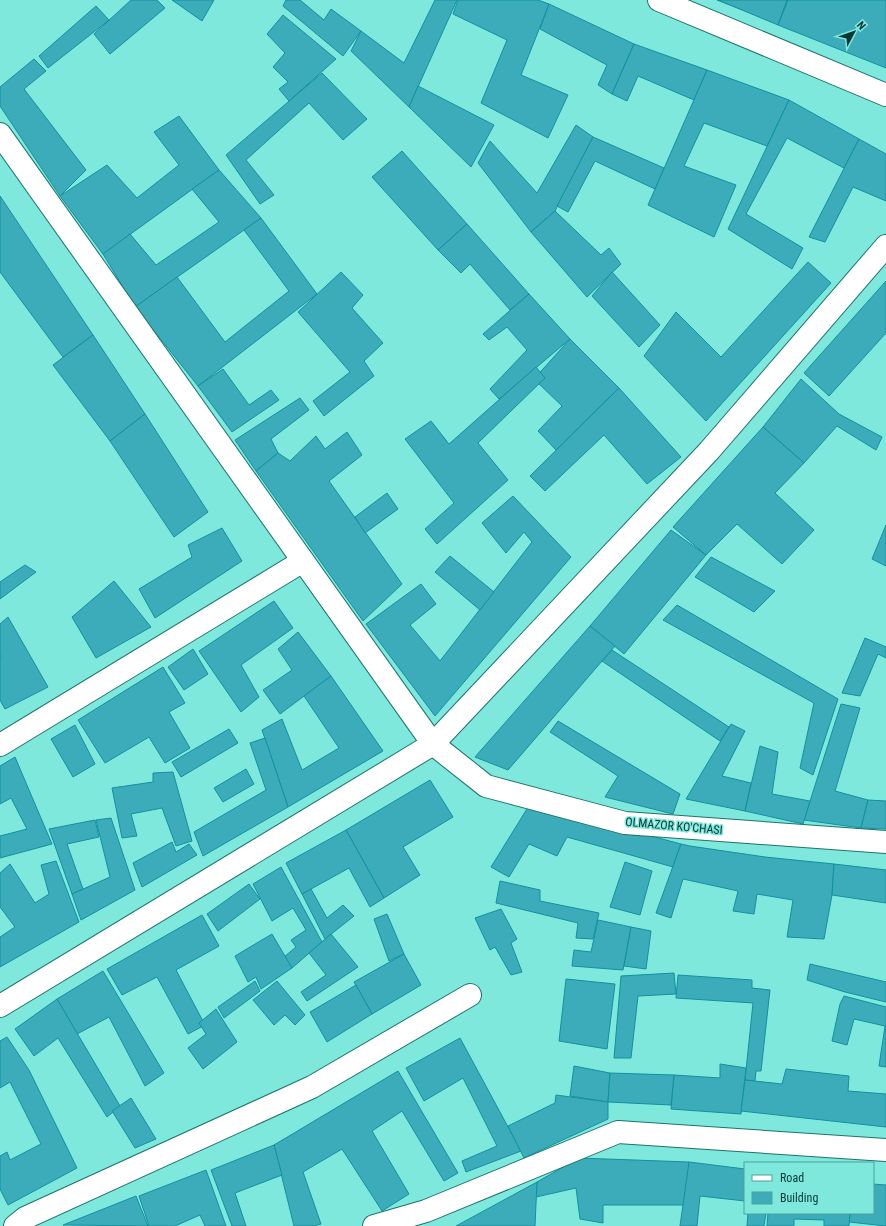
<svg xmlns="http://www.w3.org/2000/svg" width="886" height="1226" viewBox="0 0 886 1226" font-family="'Roboto Condensed',sans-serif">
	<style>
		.building { fill: #3dacba; stroke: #11919f }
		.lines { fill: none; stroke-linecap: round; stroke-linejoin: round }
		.minor-casing { stroke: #1c746c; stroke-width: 24 }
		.minor { stroke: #fff; stroke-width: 22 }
		.labels { text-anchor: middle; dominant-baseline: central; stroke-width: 3; stroke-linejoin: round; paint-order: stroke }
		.street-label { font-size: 12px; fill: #073834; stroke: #7fe8dd }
	</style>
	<rect width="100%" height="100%" fill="#7fe8dd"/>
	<g class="building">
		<path d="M131,0H157L165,8L110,54L94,34Z"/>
		<path d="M172,0H214L202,21Z"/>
		<path d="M286,0H300L324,20L331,9L361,31L343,56L283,6Z"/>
		<path d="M435,0H457L409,107L351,51L361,31L404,63Z"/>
		<path d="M458,0H538L549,4L521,75L568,95L548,138L481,103L507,40L453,14Z"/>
		<path d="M717,0H881L886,2V65Z"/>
		<path d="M718,0H787L778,25Z"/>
		<path d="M788,0H886V68L778,25Z"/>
		<path d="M549,4L634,44L612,94L598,85L607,65L540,29Z"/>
		<path d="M96,6L109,20L48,68L39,56Z"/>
		<path d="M283,15L336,59L289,101L279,89L288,82L273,67L285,53L267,34Z"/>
		<path d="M634,44L707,70L694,100L638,76L627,101L612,94Z"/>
		<path d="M34,59L46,71L24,89L86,170L60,196L0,106V87Z"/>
		<path d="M707,70L789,100L767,146L704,123L684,166L736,185L714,237L648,205Z"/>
		<path d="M322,73L367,119L343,140L309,103L246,160L274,195L260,204L226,155Z"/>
		<path d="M418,86L494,125L471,167L409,107Z"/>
		<path d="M789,100L859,139L844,168L787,138L746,214L803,248L792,269L728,229Z"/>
		<path d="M179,116L219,170L103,254L60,196L107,165L137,198L179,165L154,132Z"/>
		<path d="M576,125L593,137L555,211L531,232L478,163L490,141L537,193Z"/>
		<path d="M593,137L664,168L655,189L595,161L568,212L557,206Z"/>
		<path d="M859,139L886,154V201L853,187L825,242L809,237Z"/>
		<path d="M402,151L467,224L438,250L372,177Z"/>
		<path d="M219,170L261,218L135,307L103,254L130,234L156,265L219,222L192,189Z"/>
		<path d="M0,196L93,335L63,357L0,272Z"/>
		<path d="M555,211L601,255L609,248L621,264L587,297L531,232Z"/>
		<path d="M261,218L317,294L198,386L135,307L177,277L225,342L289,291L244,230Z"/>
		<path d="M467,224L529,294L510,310L470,264L461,273L438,250Z"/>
		<path d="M808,262L831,283L706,421L644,356L676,312L721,357Z"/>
		<path d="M341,272L363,295L352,308L383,343L364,361L374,376L324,416L313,401L350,372L298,312Z"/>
		<path d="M612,272L660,325L639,347L592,296Z"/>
		<path d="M886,281V333L829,396L804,373Z"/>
		<path d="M529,294L570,339L499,399L490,389L527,350L507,327L489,340L483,334Z"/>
		<path d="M93,335L145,414L110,441L53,365Z"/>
		<path d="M570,339L619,388L556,450L538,431L562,406L534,379Z"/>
		<path d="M536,367L545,378L478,443L508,480L437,544L425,529L454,503L405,439L431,421L449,444Z"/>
		<path d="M223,369L249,405L271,390L279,400L232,432L198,386Z"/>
		<path d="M801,379L839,414L882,437L876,450L837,426L804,463L763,427Z"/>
		<path d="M619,388L681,457L647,484L604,435L545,491L530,476Z"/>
		<path d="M300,398L309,410L271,439L278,453L256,471L235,440Z"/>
		<path d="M145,414L208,512L174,537L110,441Z"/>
		<path d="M763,427L804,463L775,493L814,530L782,564L737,524L706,555L673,527Z"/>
		<path d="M347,432L362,455L329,481L402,584L363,621L256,471L278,453L290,461L316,436L325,449Z"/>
		<path d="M387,493L398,509L365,533L355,517Z"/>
		<path d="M513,496L571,557L435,716L366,624L421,584L436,604L410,625L440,661L532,542L524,532L506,553L482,523Z"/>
		<path d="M886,525V566L872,559Z"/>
		<path d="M222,528L242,561L155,618L139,589L192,557L188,545Z"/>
		<path d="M671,530L706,555L624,654L590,626Z"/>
		<path d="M450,556L494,592L480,610L435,572Z"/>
		<path d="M711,557L775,591L754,612L695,577Z"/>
		<path d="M25,565L36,572L0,599V582Z"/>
		<path d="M114,581L151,627L96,658L72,617Z"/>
		<path d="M274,601L293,628L241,665L259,697L241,712L199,651Z"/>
		<path d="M677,605L838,699L813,775L800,768L814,703L663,620Z"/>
		<path d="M8,617L48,687L5,709L0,700V659L1,658L0,654V624Z"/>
		<path d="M590,626L615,646L508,770L475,757Z"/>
		<path d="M298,632L331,676L280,714L263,690L292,670L278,649Z"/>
		<path d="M865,638L886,647V658L878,654L860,696L842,693Z"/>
		<path d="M193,649L208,674L184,690L168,667Z"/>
		<path d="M612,650L729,727L720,741L602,661Z"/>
		<path d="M163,667L185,703L169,712L190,748L165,763L149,737L105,763L78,720Z"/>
		<path d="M331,676L383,751L288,807L262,730L282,719L302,770L339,748L304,696Z"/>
		<path d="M841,704L860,708L835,791L868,800L861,828L804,820Z"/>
		<path d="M558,721L680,794L673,814L605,797L618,776L550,732Z"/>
		<path d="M731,724L745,731L722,776L751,783L745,811L686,799Z"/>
		<path d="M75,725L95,764L73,777L51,739Z"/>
		<path d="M229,729L238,743L181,777L172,762Z"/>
		<path d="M265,738L288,807L203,856L194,832L266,790L250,743Z"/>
		<path d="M760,746L778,752L772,794L810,801L803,824L745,811Z"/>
		<path d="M15,757L52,844L0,858V836L27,829L11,798L0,804V766Z"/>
		<path d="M246,769L254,784L223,802L214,788Z"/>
		<path d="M173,772L192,841L176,846L162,808L131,814L137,836L122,838L112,788L153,782V773Z"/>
		<path d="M430,780L453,817L403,847L420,875L384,898L346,830Z"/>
		<path d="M868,800L886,801V829L861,828Z"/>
		<path d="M530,804L681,844L673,867L567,837L557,856L529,844L509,877L491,867Z"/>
		<path d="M111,818L135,890L81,920L72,894L110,877L96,820Z"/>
		<path d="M95,820L99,837L67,844L83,889L72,894L49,829Z"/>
		<path d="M346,830L384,898L370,907L349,868L302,894L286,863Z"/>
		<path d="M172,842L176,852L189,844L197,855L142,887L133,863Z"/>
		<path d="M681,844L690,846L765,857L834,864L832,895L824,939L787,937L793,900L757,894L754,914L733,911L738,891L683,879L671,918L656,913Z"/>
		<path d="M56,861L79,922L0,967V937L15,927L0,907V873L10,864L35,903L49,894L41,865Z"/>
		<path d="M625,862L652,871L640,915L610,907Z"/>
		<path d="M834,864L886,870V903L832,895Z"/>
		<path d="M281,867L322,942L292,968L284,957L296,947L291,940L306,930L293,908L272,921L253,884Z"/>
		<path d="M500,881L540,890V901L599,913L593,939L576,938L578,923L496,903Z"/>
		<path d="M249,884L260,899L218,931L207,914Z"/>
		<path d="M311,889L327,918L343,905L354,916L325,939L302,894Z"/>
		<path d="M501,909L517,939L511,943L522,972L511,975L495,947L490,950L475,918Z"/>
		<path d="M387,914L404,954L389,961L374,919Z"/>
		<path d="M202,915L219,946L176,970L205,1025L188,1034L157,977L122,995L107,969Z"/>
		<path d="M598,920L631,927L623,970L572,966L574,950L591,952Z"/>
		<path d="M631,927L651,931L646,969L624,966Z"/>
		<path d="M272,934L292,968L261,989L256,977L248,982L235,956Z"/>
		<path d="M331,934L358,967L307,1001L301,992L326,975L309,953Z"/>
		<path d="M404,954L421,985L372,1014L354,982Z"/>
		<path d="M810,964L886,982V1002L845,992L807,980Z"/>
		<path d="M103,971L164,1073L145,1086L109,1017L77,1034L57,999Z"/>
		<path d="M674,973L676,994L638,996L631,1058H614L621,976Z"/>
		<path d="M678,975L752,980V988L770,990L761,1071H756L755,1081L745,1080L753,1003L676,998Z"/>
		<path d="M566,979L615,984L607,1049L559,1041Z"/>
		<path d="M255,981L260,991L224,1018L218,1007Z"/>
		<path d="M277,981L305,1015L295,1025L285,1015L274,1025L253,1000Z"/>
		<path d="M356,985L372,1014L327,1042L310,1012Z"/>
		<path d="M844,996L886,1007V1067L879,1066L885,1026L854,1019L847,1045L832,1041L840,1004Z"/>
		<path d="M57,999L120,1106L107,1117L58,1038L34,1056L15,1029Z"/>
		<path d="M216,1009L237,1042L203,1069L188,1048L206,1034L199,1023Z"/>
		<path d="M7,1037L29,1070L77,1168L8,1205L0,1189V1156L7,1152L10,1160L41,1144L10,1082L0,1088V1041Z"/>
		<path d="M460,1038L521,1151L466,1172L462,1161L497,1146L463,1078L424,1101L406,1068Z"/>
		<path d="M720,1064L746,1068L741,1114L671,1109L674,1075L720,1078Z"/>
		<path d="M574,1066L610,1073L608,1102L570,1096Z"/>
		<path d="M786,1069L849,1076L848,1091L886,1094V1127L741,1111L745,1080L782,1084Z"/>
		<path d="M398,1071L458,1173L444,1181L402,1111L372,1131L409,1194L382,1211L342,1149L303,1172L321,1224L314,1226H294L274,1145Z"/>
		<path d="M610,1073L674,1075L671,1105L608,1102Z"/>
		<path d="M556,1095L608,1102V1119L524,1158L508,1126L555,1103Z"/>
		<path d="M131,1098L156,1139L135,1148L112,1111Z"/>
		<path d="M274,1145L282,1175L235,1193L246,1226H232L211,1170Z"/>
		<path d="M579,1158L689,1162L686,1205H603V1223L580,1219L576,1188L536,1197L537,1182Z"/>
		<path d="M689,1162L745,1169V1201L700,1196L697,1226H680Z"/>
		<path d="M206,1170L226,1226H205L200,1215L175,1226H149L139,1196Z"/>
		<path d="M537,1182L535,1226H456Z"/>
		<path d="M873,1184L886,1185V1226L849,1222L850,1213H873Z"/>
		<path d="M136,1196L148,1226L63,1225Z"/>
		<path d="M748,1213H766L764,1226H747Z"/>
		<path d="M768,1213H850L849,1226H824V1220L794,1219V1226H767Z"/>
	</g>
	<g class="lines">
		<g class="minor-casing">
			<g id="minor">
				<path d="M659,0L886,95"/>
				<path d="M0,134L433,744L486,786L625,823L886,842"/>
				<path d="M0,745L303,561"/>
				<path d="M0,1006L433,744L709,451L886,246"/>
				<path d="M15,1226L25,1218L312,1087L470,995"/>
				<path d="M374,1226L426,1211L618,1132L886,1150"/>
			</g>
		</g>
		<use href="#minor" class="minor"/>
	</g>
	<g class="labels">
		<g class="street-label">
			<text transform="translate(674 826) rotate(5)">OLMAZOR KO'CHASI</text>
		</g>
	</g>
	<rect x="744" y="1162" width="130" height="52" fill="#7fe8dd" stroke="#4fa299"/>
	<rect x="752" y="1175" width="20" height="6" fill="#ffffff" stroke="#4fa299"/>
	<text x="780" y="1182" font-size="12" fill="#073834">Road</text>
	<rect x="752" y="1192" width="20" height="12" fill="#3dacba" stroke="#4fa299"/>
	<text x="780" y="1202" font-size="12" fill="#073834">Building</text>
	<g transform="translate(854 32) rotate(49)" stroke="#7fe8dd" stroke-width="3" paint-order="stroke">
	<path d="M0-3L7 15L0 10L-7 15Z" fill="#073834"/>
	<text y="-6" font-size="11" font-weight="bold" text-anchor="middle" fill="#073834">N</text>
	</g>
</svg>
